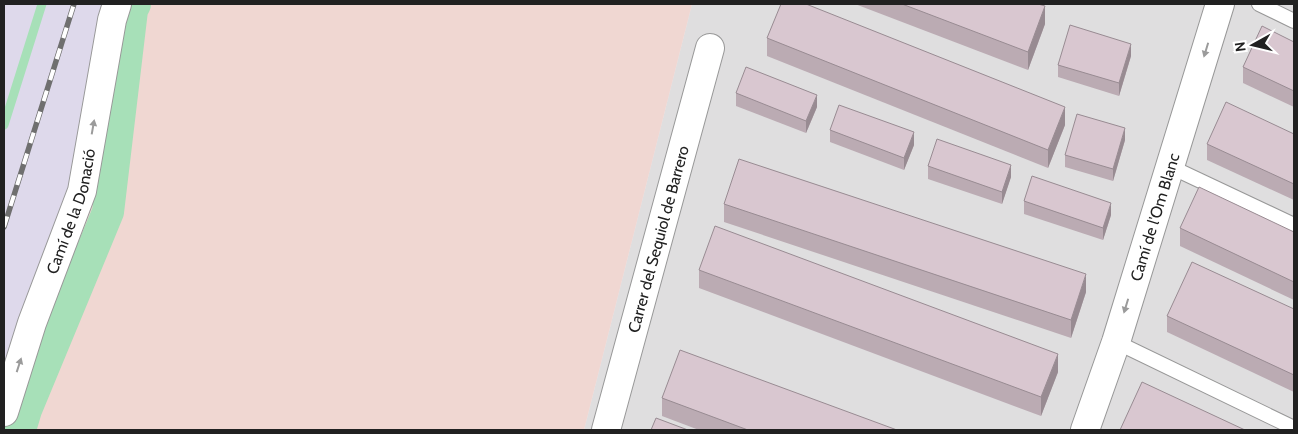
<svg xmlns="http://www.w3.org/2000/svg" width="1298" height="434" viewBox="0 0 1298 434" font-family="Cabin,sans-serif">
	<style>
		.residential { fill: #dfdedf }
		.industrial { fill: #ded9eb }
		.farmland { fill: #f0d7d2 }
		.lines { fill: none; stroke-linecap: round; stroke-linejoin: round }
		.stream { stroke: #a7e0b8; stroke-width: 9 }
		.canal { stroke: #a7e0b8; stroke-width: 32 }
		.service-casing { stroke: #989898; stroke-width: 16 }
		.minor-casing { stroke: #989898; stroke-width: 30 }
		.service { stroke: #fff; stroke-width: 14 }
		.minor { stroke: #fff; stroke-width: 28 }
		.rail-casing { stroke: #6f6f6f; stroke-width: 5.5 }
		.rail { stroke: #fff; stroke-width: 4; stroke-dasharray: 11; stroke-linecap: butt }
		.wall { fill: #bbabb3 }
		.shaded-wall { fill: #988b92 }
		.building { fill: #d9c7d0; stroke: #988b92 }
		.oneway { fill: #9b9b9b }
		.labels { text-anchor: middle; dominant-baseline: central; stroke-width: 4; stroke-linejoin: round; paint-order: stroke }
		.street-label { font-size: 16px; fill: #212121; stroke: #fff }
	</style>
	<rect width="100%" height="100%" fill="#f1e7ea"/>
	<path class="residential" d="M692,4H1294V430H584Z"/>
	<path class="industrial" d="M4,4H138L4,430Z"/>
	<path class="farmland" d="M149,4H692L584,430H17Z"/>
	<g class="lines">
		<path class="stream" d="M4,125L42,4"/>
		<path class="canal" d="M20,430L26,410L108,212L132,10L135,4"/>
		<g class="service-casing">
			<g id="service">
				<path d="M1259,4L1294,21"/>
				<path d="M1171,167L1294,225"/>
				<path d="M1116,342L1294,428"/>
			</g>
		</g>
		<g class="minor-casing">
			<g id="minor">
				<path id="s1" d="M4,412L32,323L82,191L112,20L117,4"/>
				<path id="s2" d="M606,430L710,48"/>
				<path id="s3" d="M1085,430L1116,342L1220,4"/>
			</g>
		</g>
		<use href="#service" class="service"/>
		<use href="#minor" class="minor"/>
		<g class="rail-casing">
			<path id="rail" d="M4,227L74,4"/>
		</g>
		<use href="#rail" class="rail"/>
	</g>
	<g class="wall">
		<path d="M855,4H1038L1045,24L1028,70Z"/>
		<path d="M767,38L1065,125L1048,168L767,56Z"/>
		<path d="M1294,42V107L1243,83V67Z"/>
		<path d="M1131,56L1119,96L1058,77V65Z"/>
		<path d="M736,93L817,107L806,133L736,106Z"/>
		<path d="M830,130L914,145L904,170L830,142Z"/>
		<path d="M1294,134V200L1207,160V144Z"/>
		<path d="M1125,140L1113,181L1065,167V155Z"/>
		<path d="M928,166L1011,177L1002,204L928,179Z"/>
		<path d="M1024,201L1111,215L1103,240L1024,214Z"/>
		<path d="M724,204L1086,292L1071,338L724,222Z"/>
		<path d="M1180,228L1294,232V300L1180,246Z"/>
		<path d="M699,270L1058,372L1041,416L699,288Z"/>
		<path d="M1294,309V392L1167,332V316Z"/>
		<path d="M662,398L897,430H699L662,416Z"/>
	</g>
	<g class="shaded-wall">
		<path d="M1045,6V24L1028,70V52Z"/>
		<path d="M1131,44V56L1119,96V83Z"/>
		<path d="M817,95V107L806,133V121Z"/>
		<path d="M1065,107V125L1048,168V150Z"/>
		<path d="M1125,128V140L1113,181V169Z"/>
		<path d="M914,132V145L904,170V158Z"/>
		<path d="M1011,165V177L1002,204V192Z"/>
		<path d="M1111,203V215L1103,240V228Z"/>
		<path d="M1086,274V292L1071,338V320Z"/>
		<path d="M1058,354V372L1041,416V397Z"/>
	</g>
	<g class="building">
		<path d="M781,4H806L1065,107L1048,150L767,38Z"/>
		<path d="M902,4H1038L1045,6L1028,52Z"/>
		<path d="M1070,25L1131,44L1119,83L1058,65Z"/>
		<path d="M1262,26L1294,42V91L1243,67Z"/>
		<path d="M746,67L817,95L806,121L736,93Z"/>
		<path d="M1226,102L1294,134V184L1207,144Z"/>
		<path d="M839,105L914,132L904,158L830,130Z"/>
		<path d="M1077,114L1125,128L1113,169L1065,155Z"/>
		<path d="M937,139L1011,165L1002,192L928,166Z"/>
		<path d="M739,159L1086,274L1071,320L724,204Z"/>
		<path d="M1032,176L1111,203L1103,228L1024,201Z"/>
		<path d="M1199,187L1294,232V282L1180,228Z"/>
		<path d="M715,226L1058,354L1041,397L699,270Z"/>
		<path d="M1192,262L1294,309V375L1167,316Z"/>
		<path d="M680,350L897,430H748L662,398Z"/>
		<path d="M1142,382L1245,430H1120Z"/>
		<path d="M656,418L688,430H651Z"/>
	</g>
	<defs><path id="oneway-solid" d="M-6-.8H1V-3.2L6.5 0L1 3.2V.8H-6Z" transform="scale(1.25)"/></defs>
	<g class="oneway">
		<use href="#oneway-solid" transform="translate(1206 50) rotate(107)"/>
		<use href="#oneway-solid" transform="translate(93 127) rotate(-80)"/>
		<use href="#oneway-solid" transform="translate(1126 306) rotate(107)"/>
		<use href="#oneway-solid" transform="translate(19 365) rotate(-72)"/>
	</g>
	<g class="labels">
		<g class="street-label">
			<text stroke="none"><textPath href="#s1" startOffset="212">Camí de la Donació</textPath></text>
			<text stroke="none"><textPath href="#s3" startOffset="224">Camí de l'Om Blanc</textPath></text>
			<text stroke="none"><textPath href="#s2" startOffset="198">Carrer del Sequiol de Barrero</textPath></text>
		</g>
	</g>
	<rect width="1298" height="434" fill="none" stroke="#212121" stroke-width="10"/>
	<g transform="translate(1253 45) rotate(262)" stroke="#ffffff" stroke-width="4" paint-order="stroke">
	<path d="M0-4L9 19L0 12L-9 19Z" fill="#212121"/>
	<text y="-8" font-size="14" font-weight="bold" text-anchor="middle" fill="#212121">N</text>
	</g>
</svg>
